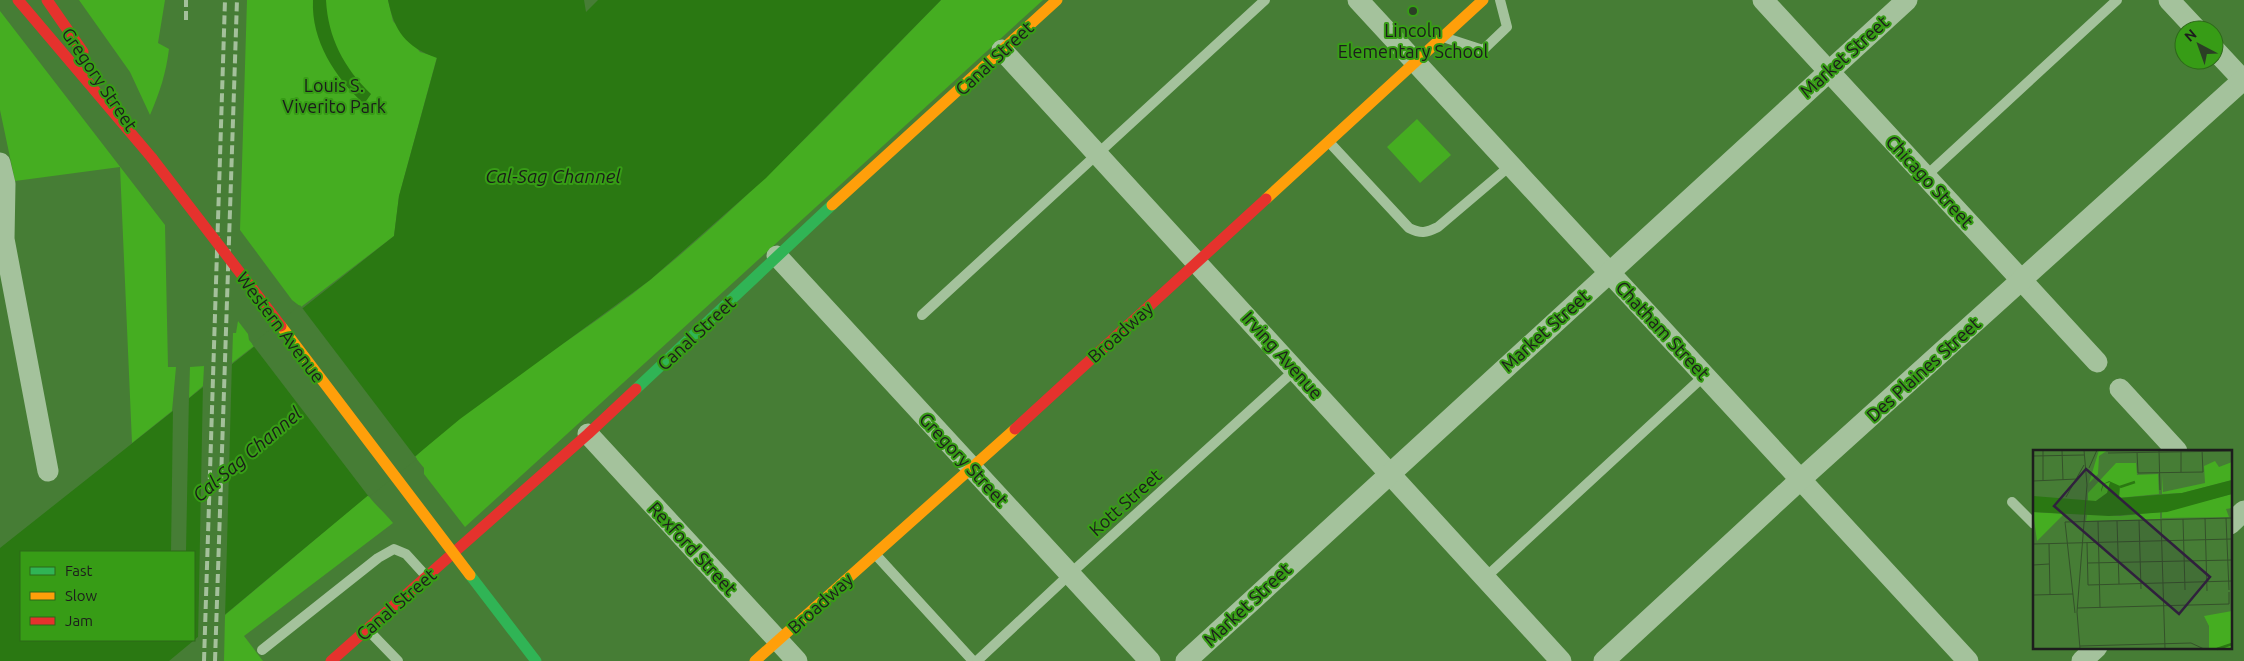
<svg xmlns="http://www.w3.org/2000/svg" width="2244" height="661" viewBox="0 0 2244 661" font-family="Ubuntu,sans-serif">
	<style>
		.green { fill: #45ad21 }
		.water { fill: #2a7812; fill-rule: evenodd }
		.pier { fill: #467d35 }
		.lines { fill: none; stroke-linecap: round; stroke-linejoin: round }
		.lane { stroke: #a4c29c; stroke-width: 10 }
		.street { stroke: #a4c29c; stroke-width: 21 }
		.fast { stroke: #30b455; stroke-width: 11 }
		.slow { stroke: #ff9f0a; stroke-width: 11 }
		.jam { stroke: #e5322d; stroke-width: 11 }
		.rail { stroke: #a4c09b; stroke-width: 4; stroke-dasharray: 9 4; stroke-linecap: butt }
		.fast-bridge { stroke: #30b455; stroke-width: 11 }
		.slow-bridge { stroke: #ff9f0a; stroke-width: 11 }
		.jam-bridge { stroke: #e5322d; stroke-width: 11 }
		.poi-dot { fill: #2b3f25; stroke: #379c16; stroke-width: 2 }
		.labels { text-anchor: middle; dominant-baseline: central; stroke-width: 4; stroke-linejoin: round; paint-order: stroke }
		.poi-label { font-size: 18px; fill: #1d1d1d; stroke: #379c16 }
		.street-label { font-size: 18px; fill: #1d1d1d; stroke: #379c16 }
		.park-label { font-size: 18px; fill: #1b1d1b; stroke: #379c16 }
		.water-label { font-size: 19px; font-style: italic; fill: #1a1d19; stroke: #379c16 }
		.inset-river { fill: none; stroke: #2a7812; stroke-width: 2.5 }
		.inset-road { fill: none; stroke: #34512a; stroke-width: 1 }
		.view { fill: #30203d; fill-opacity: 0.15; stroke: #30203d; stroke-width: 2.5 }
		.inset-edge { fill: none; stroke: #1d1d1d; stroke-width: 2.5 }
	</style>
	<rect width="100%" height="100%" fill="#467d35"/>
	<g class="green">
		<path d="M79,0H165L158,43L169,49C166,73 160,92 150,115L130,72Z"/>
		<path d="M247,0H388L393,21L420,52L437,57L399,196L394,236L301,307L292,300L240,230Z"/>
		<path d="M941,0H1043L465,527L424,474V468L415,457C486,389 575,341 650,280C755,195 847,96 941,0Z"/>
		<path d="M0,11L165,225L168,367H176L172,411L132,443L120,167L15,181L0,110Z"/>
		<path d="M1417,119L1451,155L1420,183L1387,147Z"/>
		<path d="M238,321L248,334L249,340L254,346L232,363L233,333H236Z"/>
		<path d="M204,366L203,386L189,398L190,367Z"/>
		<path d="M368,495C376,506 385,513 393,523L244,636L263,661H224L225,615Z"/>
	</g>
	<g class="water">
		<path d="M313,0H326C328,38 344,68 371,94L364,104C335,77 311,41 313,0Z"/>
		<path d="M388,0H584L586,12L598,0H941L766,178L650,280L460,419L169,661H0V548L394,236L399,196L437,58C405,46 395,32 388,0ZM21,552H194V640H21Z"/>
	</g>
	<g class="pier">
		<path d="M300,305L417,459L369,497L252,344Z"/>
		<path d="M232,360L225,618L198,641L203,383Z"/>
		<path d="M189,394L186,552H171L173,408Z"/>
	</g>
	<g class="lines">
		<g class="lane">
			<path d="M1446,38L1483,50L1507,27L1500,0"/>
			<path d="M1329,142L1409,228C1421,234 1426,233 1438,227L1511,165"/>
			<path d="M1926,176L2117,0"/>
			<path d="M922,315L1265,0"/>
			<path d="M2012,502L2034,524"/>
			<path d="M876,555L973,661"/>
			<path d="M1486,577L1705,375"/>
			<path d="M368,630L398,661"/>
			<path d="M262,650L378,558L394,549L406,554L426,576"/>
			<path d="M977,661L1070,574L1296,369"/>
		</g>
		<g class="street">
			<path d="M1358,0L1968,661"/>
			<path d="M1763,0L2097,362"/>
			<path d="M2169,0L2197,30"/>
			<path d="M2214,49L2244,81"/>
			<path d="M1002,50L1561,661"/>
			<path d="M0,163L5,184L4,239L48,471"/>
			<path d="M777,256L1150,661"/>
			<path d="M2120,389L2177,451"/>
			<path d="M588,434L797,661"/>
			<path d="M2230,524L2244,511"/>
			<path d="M1186,661L1907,0"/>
			<path d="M1604,661L1801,479L2244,79"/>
			<path d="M2082,661L2097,647"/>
		</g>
		<path class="fast" d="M636,389L832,205"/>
		<g class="slow">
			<path d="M1266,199L1483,0"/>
			<path d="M832,205L1057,0"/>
			<path d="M755,661L1015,429"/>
		</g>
		<g class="jam">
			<path d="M18,0L152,158"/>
			<path d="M47,0L83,52"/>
			<path d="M1015,429L1266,199"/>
			<path d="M331,661L588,434L636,389"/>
		</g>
		<g class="rail">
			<path d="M186,20V0"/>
			<path d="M204,661L225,0"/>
			<path d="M215,661L237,0"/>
		</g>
		<path class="fast-bridge" d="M470,575L536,661"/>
		<path class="slow-bridge" d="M281,326L470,575"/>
		<path class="jam-bridge" d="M152,158L281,326"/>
	</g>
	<circle class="poi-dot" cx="1413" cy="11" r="5"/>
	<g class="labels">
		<g class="poi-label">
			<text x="1413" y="30">Lincoln<tspan x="1413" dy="21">Elementary School</tspan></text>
		</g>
		<g class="street-label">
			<text transform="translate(1844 56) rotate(-42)">Market Street</text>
			<text transform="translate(994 58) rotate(-43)">Canal Street</text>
			<text transform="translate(100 79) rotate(56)">Gregory Street</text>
			<text transform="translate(1930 181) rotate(47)">Chicago Street</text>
			<text transform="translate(281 327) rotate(53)">Western Avenue</text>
			<text transform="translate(1545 330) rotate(-42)">Market Street</text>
			<text transform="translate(1663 330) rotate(47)">Chatham Street</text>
			<text transform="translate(1120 332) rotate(-42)">Broadway</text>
			<text transform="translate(696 333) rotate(-43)">Canal Street</text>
			<text transform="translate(1283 355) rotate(48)">Irving Avenue</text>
			<text transform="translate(1923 369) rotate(-42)">Des Plaines Street</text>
			<text transform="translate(964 459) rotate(47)">Gregory Street</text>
			<text transform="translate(1125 502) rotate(-42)">Kott Street</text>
			<text transform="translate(693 548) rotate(47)">Rexford Street</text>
			<text transform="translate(820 603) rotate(-42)">Broadway</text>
			<text transform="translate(396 604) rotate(-41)">Canal Street</text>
			<text transform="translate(1247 604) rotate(-43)">Market Street</text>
		</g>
		<g class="park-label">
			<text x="334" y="85">Louis S.<tspan x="334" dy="21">Viverito Park</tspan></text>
		</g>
		<g class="water-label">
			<text x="553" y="176">Cal-Sag Channel</text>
			<text transform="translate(247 454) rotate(-40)">Cal-Sag Channel</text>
		</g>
	</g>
	<g transform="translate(2033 450)">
		<rect width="199" height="199" fill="#467d35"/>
		<path d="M66,0H75L66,6L65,24L56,33ZM182,11L186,17L199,12V30L149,43L129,44V25L130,42L172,33L171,16ZM83,13H103L104,25L125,24L126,44L85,48L74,43L63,51H55V43ZM199,44V58L193,59L196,67L129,68V62ZM0,62L31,64L4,91ZM127,62V69L53,71L54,64L87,66ZM199,161V199H176V176L171,166Z" fill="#45ad21"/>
		<path d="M199,30V44L134,62L76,66L0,62V46L63,51L74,43L77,32L71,34L68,42V40L70,34L76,31L87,36L86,48L149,43Z" fill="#2a7812"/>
		<path class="inset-river" d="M87,37L102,32M184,199L199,194"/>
		<path class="inset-road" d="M10,0V30M29,0L30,30M126,0L127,40M148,0V22M104,2L105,23L170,22L169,0M75,3L199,1M0,6L51,5M56,18L64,0M0,31L44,29M33,47L51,15M172,68L174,141M193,68L196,140M150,69L152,140M106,70L108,139M128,70L132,199M65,71L67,158M84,71L86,134M54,92L55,135L199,131M0,94L199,89M16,94L17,145M55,113L199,110M0,115L16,114M0,145L40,144M44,158L196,154V142M42,163L32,72L199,68M47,196L158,193L171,199M47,199L44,162L54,35L51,0"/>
		<path class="view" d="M53,19L177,127L146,164L21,56Z"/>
		<rect width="199" height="199" class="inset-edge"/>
	</g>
	<rect x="20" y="551" width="175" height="90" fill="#379c16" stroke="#2d6919"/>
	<rect x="30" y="567" width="25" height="8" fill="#30b455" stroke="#2d6919"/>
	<text x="65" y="576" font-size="15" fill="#1d1d1d">Fast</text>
	<rect x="30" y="592" width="25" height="8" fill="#ff9f0a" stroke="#2d6919"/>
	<text x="65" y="601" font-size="15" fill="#1d1d1d">Slow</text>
	<rect x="30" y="617" width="25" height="8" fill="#e5322d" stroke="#2d6919"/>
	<text x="65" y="626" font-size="15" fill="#1d1d1d">Jam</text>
	<g transform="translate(2199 45) rotate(319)"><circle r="24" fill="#379c16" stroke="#2d6919"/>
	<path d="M0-4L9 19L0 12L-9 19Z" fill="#2b3f25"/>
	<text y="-8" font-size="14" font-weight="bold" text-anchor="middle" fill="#1d1d1d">N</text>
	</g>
</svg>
